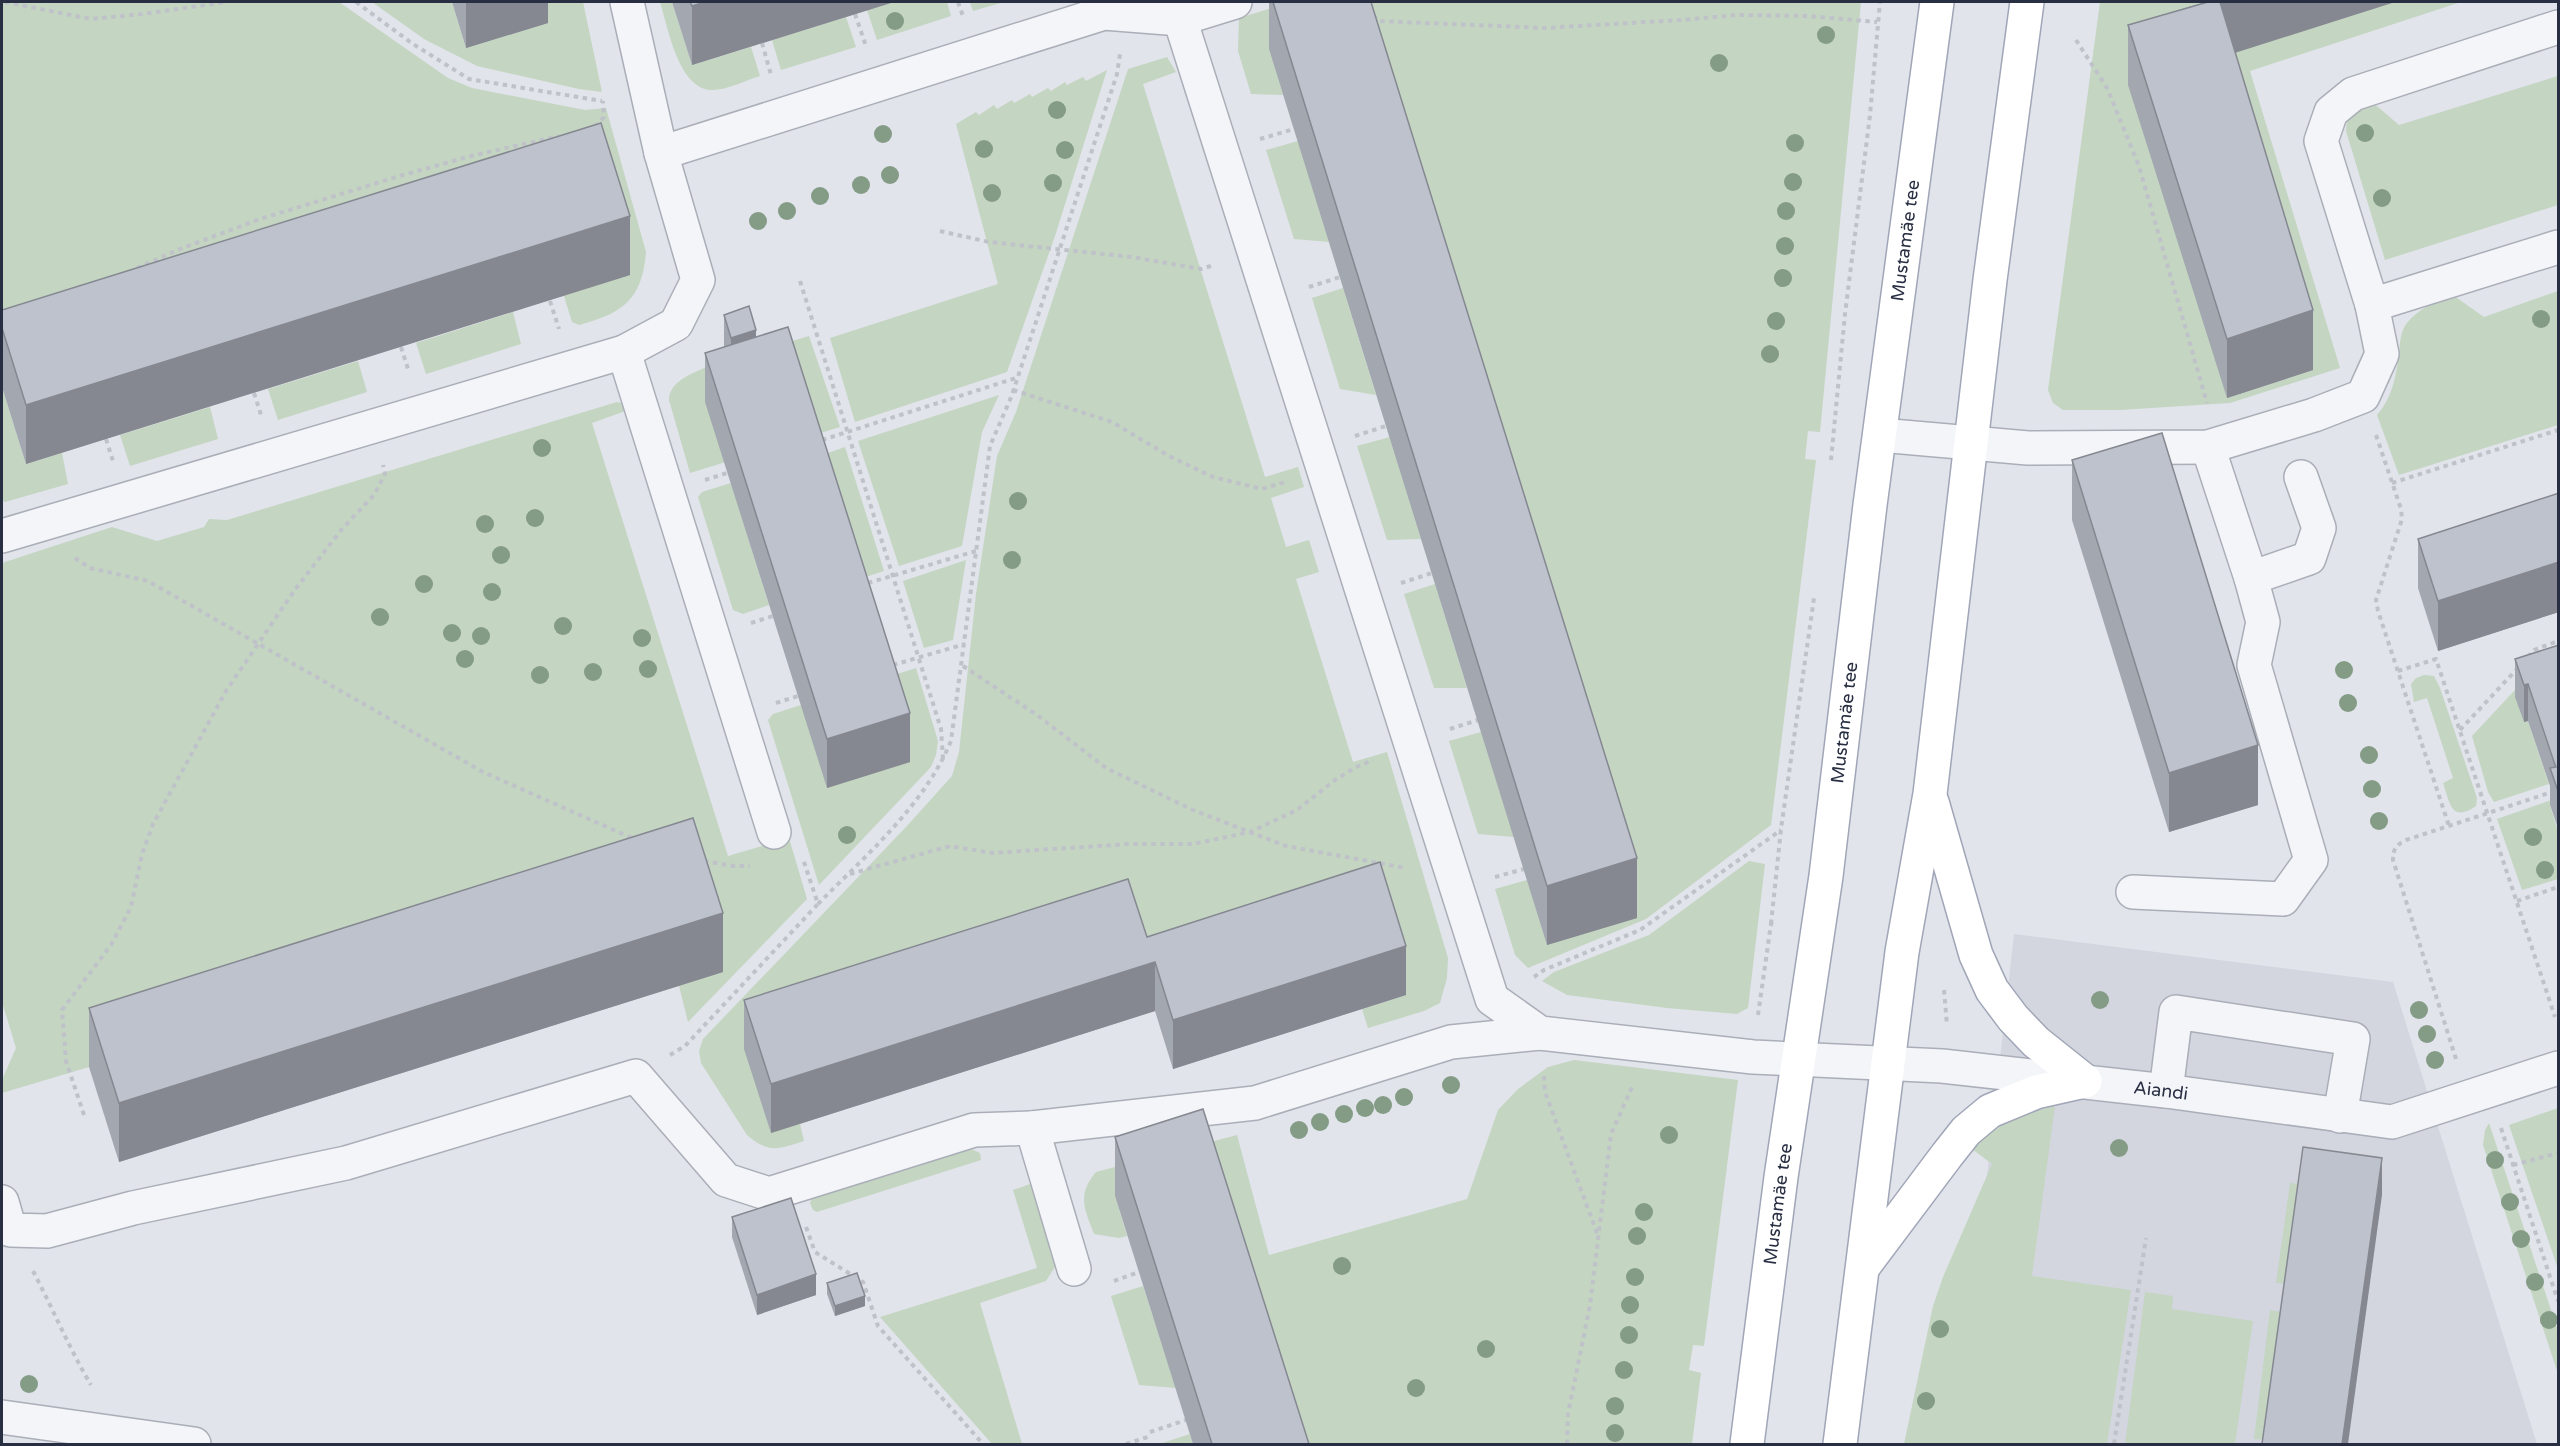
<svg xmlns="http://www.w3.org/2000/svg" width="2560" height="1446" viewBox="0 0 2560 1446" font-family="'Varela Round',sans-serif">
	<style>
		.built { fill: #d3d6df }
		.green { fill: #c4d5c2 }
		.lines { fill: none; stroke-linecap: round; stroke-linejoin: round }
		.minor-casing { stroke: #aaaeb8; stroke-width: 36 }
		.major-casing { stroke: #a0a6b7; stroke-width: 36 }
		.path { stroke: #bfc2c9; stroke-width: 4; stroke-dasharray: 4.5 4.5; stroke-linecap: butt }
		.minor { stroke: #f4f5f8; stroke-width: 33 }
		.major { stroke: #fff; stroke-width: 33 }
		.tree { fill: #849b86 }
		.wall { fill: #a3a7b0 }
		.shaded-wall { fill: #858890 }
		.building { fill: #bec2cd; stroke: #858890; stroke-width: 1.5 }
		.labels { text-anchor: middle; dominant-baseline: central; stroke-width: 4.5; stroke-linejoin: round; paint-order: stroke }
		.street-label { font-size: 18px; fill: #292f43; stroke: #f1f3f8 }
	</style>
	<rect width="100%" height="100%" fill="#e1e4ea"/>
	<path class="built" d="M2014,934L2393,982L2537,1444H1957Z"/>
	<g class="green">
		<path d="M2,2H339L448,78L472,88L585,110L606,108L646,252C642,300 623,313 579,325L572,322L564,296L2,369Z"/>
		<path d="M372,2H452L466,48L541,2H583L602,92L579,89L477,66L424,39Z"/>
		<path d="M660,2H672L692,65L751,47L760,76C746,80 725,91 711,90C678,88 668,27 660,2Z"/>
		<path d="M893,2H947L951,16L877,40L867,10Z"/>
		<path d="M970,2H1004L973,11Z"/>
		<path d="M1292,2H1861L1820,432L1808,431L1805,459L1816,460L1771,825L1646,919L1528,968L1515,955L1495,889L1527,880L1269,49L1283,95L1251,94L1238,51L1239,18Z"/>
		<path d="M2100,2H2461L2250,71L2340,368L2230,403L2120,410H2063L2053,403L2048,390Z"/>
		<path d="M846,17L856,47L781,70L772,40Z"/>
		<path d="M1167,57L1176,72L1143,84L1265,477L1298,467L1304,487L1271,498L1286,547L1309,540L1319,572L1296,579L1353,762L1387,752L1448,958L1447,978L1440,1003L1424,1011L1368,1028L1362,1009L1406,995L1380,911L800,1124L804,1141C779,1149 769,1154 747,1135L701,1063L699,1051L703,1039L906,827L952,776L959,752L976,594L997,456L1016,412L1128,69Z"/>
		<path d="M1107,70L1055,236L1007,372L855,422L830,338L998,284L956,124L976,112L979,115L994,105L997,109L1012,100L1014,103L1030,94L1032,97L1048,88L1051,91L1065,82L1067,85L1083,77L1086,81Z"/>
		<path d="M2558,76V205L2385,260L2346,131L2347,119L2371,101L2399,125Z"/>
		<path d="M1298,141L1329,242L1294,239L1266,150Z"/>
		<path d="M1343,288L1376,395L1340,389L1312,298Z"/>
		<path d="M2558,291V425L2399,475L2377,415C2392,398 2396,377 2399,354C2400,343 2400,332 2407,323C2418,309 2436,302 2450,293L2484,317Z"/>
		<path d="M513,312L521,344L426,374L416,343Z"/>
		<path d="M809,336L840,427L690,473L669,400C669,382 691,374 704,368Z"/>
		<path d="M358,361L367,392L278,420L268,389Z"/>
		<path d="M2,387L26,464L62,453L68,484L5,502L2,500Z"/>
		<path d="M999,395L982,432L962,546L899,566L858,441Z"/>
		<path d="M617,402L626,404L631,409L592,423L728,856L789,838L807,899L688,1022L679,986L89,1067L2,1093V1080L16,1048L2,1002V563L112,527L157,541L204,527L209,519L227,520Z"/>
		<path d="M210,407L218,439L130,466L120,435Z"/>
		<path d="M1390,437L1421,539L1387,540L1357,446Z"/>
		<path d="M845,447L884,571L853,581L814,458Z"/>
		<path d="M731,483L769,605L743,614L733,610L698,497L702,492Z"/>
		<path d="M966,560L953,640L924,648L903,581Z"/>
		<path d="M1435,584L1467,688H1434L1404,594Z"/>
		<path d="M2541,662L2524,722L2528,721L2549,784L2494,802L2488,792L2472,736Z"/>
		<path d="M916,668L938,741L936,755L931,767L819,885L768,720L773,714Z"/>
		<path d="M2424,675L2434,676L2440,688L2477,798L2476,806C2451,823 2450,803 2443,783L2453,778L2427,698L2414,702L2411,684L2416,678Z"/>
		<path d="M1481,732L1514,837L1478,834L1449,741Z"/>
		<path d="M2554,799L2550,806L2558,831V879L2522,890L2497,819Z"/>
		<path d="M1749,861L1765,864L1748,1008L1737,1014L1667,1008L1567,995L1542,981L1554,972L1649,935Z"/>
		<path d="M1574,1060L1738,1080L1704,1346L1693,1345L1689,1370L1701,1373L1692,1444H1290L1115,1196L1127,1236L1119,1238L1094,1234C1084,1208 1077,1195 1096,1172L1237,1135L1269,1255L1467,1199L1498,1110L1518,1089L1548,1067Z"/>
		<path d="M2055,1106L2032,1276L2131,1290L2107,1444H1904L1933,1306L1943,1277L1992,1164L1972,1149C1996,1124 2022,1114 2055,1106Z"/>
		<path d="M2558,1108V1269L2509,1125Z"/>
		<path d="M2489,1123L2558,1331V1374L2483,1145L2485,1130Z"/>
		<path d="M971,1149L980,1153L981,1160L817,1212L813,1210L810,1203L812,1198L816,1196Z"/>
		<path d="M1033,1183L1058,1262L1046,1281L980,1303L1022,1444H992L880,1317L1037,1268L1013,1190Z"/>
		<path d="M2290,1183L2303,1184L2287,1284L2276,1283Z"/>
		<path d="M1143,1286L1176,1388L1139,1385L1111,1296Z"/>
		<path d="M2145,1292L2173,1296L2172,1309L2253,1321L2235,1444H2125Z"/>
		<path d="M2270,1310L2284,1313L2266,1440L2254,1439Z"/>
		<path d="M1190,1434L1193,1444H1159Z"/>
	</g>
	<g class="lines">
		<g class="minor-casing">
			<g id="minor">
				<path d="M1180,19L1235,2"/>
				<path id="s1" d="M661,153L1104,13L1180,19L1492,999L1540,1033L1753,1057L1942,1066L2166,1091L2392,1122L2558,1068"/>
				<path d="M2372,305L2558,247"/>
				<path d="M624,352L774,832"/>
				<path d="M1880,435L2028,448L2208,447L2314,415L2363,396L2382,354L2372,305L2321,141L2331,112L2353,94L2558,27"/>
				<path d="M2208,447L2251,578L2309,558L2319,528L2301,477"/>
				<path d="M2,536L624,352L676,324L698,280L661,153L627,2"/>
				<path d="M2133,892L2283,899L2311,860L2254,665L2263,622L2251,578"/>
				<path d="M2166,1091L2176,1012L2353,1039L2340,1116"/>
				<path d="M1032,1128L1255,1103L1451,1042L1540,1033"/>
				<path d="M2,1202L10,1230L47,1231L133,1208L346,1163L636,1076L726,1180L769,1194L974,1130L1032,1128L1074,1269"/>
				<path d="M2,1417L194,1444"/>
			</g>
		</g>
		<g class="major-casing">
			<g id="major">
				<path d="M1932,802L1976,955L1992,990L2013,1018L2036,1042L2085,1081"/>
				<path d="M1863,1267L1947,1155L1966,1131L1990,1111L2036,1092L2085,1081"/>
				<path id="s2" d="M1747,1444L1781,1177L1826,876L1870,505L1937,2"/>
				<path d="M1840,1444L1902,952L1930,794L1990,280L2027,2"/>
			</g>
		</g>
		<g class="path">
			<path d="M5,2L91,19L142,14L227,2"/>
			<path d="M356,2L413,44L469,79L602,101"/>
			<path d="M958,2L963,16"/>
			<path d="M855,14L866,46"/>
			<path d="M1373,16L1379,21L1545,28L1681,20L1737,15L1808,16L1877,22"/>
			<path d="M2076,40L2107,88L2139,166L2207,403"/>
			<path d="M762,43L771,75"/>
			<path d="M595,127L604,117L603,101"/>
			<path d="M1260,139L1294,129"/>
			<path d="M940,231L989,242L1132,257L1201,269L1214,265"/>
			<path d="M137,268L180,249L260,219L403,175L471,156L559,136"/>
			<path d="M800,281L941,729L943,759"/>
			<path d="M1309,287L1340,277"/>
			<path d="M550,301L559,329"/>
			<path d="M401,347L409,372"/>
			<path d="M1013,390L1112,422L1169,456L1213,477L1262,489L1285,482"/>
			<path d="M254,393L262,418"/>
			<path d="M2376,435L2401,509L2402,519L2376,600L2378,611L2449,826"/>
			<path d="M1355,436L1386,426"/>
			<path d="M106,439L113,461"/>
			<path d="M822,440L1016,378"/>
			<path d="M1831,460L1845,314L1870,115L1880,2"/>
			<path d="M705,480L727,473"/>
			<path d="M2392,483L2558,430"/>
			<path d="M75,558L90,568L148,581L483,772L634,839"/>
			<path d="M868,583L976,551"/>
			<path d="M1401,583L1432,573"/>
			<path d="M751,623L773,616"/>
			<path d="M2528,657L2534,650L2558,641"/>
			<path d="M893,665L965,644"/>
			<path d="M963,666L1037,715L1106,768L1193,810L1286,846L1406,868"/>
			<path d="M2398,671L2436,659L2555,1017"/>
			<path d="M776,703L798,696"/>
			<path d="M1450,729L1478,720"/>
			<path d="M2460,730L2517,669"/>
			<path d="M704,861L734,866H750"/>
			<path d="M850,874L950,846L992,853L1129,844H1193L1250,832L1297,810L1335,780L1356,767L1373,760"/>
			<path d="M1495,877L1524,869"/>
			<path d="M2517,901L2558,887"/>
			<path d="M818,904C866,855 924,806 951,741L990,446L1012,395L1117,74L1120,54"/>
			<path d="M1771,924L1781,829L1814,598"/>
			<path d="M1534,977L1544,970L1640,930L1781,830"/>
			<path d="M1944,990L1947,1025"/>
			<path d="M1758,1015L1771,924L1773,925"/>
			<path d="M670,1055L685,1046L818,904L803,859"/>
			<path d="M2456,1059L2393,860C2393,849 2396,845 2406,840L2552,792"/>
			<path d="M1544,1076L1545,1092L1598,1236"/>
			<path d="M84,1115L66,1061L62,1010L111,945L131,907L142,854L153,824L226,691L294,591L342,529L374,495L385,474L383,465"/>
			<path d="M2501,1128L2558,1301"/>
			<path d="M2513,1165L2558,1153"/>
			<path d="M806,1227L815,1252L863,1282L878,1326L983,1444"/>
			<path d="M33,1271C53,1309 69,1348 91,1385"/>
			<path d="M1114,1281L1139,1272"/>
			<path d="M1150,1432L1186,1420"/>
			<path d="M1126,1444L1151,1436"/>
			<path d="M1567,1444L1568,1414L1590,1305L1611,1134L1633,1085"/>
			<path d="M2114,1444L2146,1238"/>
		</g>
		<use href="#minor" class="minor"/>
		<use href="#major" class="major"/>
	</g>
	<g class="tree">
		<circle cx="895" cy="21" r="9"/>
		<circle cx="1826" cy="35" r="9"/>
		<circle cx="1719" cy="63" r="9"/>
		<circle cx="1057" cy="110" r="9"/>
		<circle cx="2365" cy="133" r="9"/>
		<circle cx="883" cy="134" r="9"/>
		<circle cx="1795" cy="143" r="9"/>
		<circle cx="984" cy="149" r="9"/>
		<circle cx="1065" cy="150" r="9"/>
		<circle cx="890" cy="175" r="9"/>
		<circle cx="1793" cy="182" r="9"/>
		<circle cx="1053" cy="183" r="9"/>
		<circle cx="861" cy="185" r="9"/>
		<circle cx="992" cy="193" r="9"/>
		<circle cx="820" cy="196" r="9"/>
		<circle cx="2382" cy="198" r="9"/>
		<circle cx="787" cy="211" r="9"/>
		<circle cx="1786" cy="211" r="9"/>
		<circle cx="758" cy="221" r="9"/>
		<circle cx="1785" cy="246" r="9"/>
		<circle cx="1783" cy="278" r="9"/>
		<circle cx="2541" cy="319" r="9"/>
		<circle cx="1776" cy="321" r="9"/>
		<circle cx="1770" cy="354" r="9"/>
		<circle cx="542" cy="448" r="9"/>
		<circle cx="1018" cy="501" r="9"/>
		<circle cx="535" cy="518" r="9"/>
		<circle cx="485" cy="524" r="9"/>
		<circle cx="501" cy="555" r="9"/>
		<circle cx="1012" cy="560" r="9"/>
		<circle cx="424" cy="584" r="9"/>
		<circle cx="492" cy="592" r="9"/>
		<circle cx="380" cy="617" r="9"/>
		<circle cx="563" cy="626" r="9"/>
		<circle cx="452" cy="633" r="9"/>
		<circle cx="481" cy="636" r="9"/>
		<circle cx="642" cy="638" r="9"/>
		<circle cx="465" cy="659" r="9"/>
		<circle cx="648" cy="669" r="9"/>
		<circle cx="2344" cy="670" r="9"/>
		<circle cx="593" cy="672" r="9"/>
		<circle cx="540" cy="675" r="9"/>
		<circle cx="2348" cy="703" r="9"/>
		<circle cx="2369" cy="755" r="9"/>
		<circle cx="2372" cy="789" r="9"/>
		<circle cx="2379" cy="821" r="9"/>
		<circle cx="847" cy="835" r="9"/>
		<circle cx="2533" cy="837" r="9"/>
		<circle cx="2545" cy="870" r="9"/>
		<circle cx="2100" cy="1000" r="9"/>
		<circle cx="2419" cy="1010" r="9"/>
		<circle cx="2427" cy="1034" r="9"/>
		<circle cx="2435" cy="1060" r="9"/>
		<circle cx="1451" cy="1085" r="9"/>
		<circle cx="1404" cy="1097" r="9"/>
		<circle cx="1383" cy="1105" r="9"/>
		<circle cx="1365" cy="1108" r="9"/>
		<circle cx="1344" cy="1114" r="9"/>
		<circle cx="1320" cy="1122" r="9"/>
		<circle cx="1299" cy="1130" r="9"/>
		<circle cx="1669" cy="1135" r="9"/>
		<circle cx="2119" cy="1148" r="9"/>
		<circle cx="2495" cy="1160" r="9"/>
		<circle cx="2510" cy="1202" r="9"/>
		<circle cx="1644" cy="1212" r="9"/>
		<circle cx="1637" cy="1236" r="9"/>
		<circle cx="2521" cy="1239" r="9"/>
		<circle cx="1342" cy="1266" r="9"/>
		<circle cx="1635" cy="1277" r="9"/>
		<circle cx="2535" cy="1282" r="9"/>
		<circle cx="1630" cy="1305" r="9"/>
		<circle cx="2549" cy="1320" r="9"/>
		<circle cx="1940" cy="1329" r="9"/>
		<circle cx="1629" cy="1335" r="9"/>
		<circle cx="1486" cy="1349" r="9"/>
		<circle cx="1624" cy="1370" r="9"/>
		<circle cx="29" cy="1384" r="9"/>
		<circle cx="1416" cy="1388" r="9"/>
		<circle cx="1926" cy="1401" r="9"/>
		<circle cx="1615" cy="1406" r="9"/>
		<circle cx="1615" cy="1433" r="9"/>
	</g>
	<g class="wall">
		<path d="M452,2H548V23L466,48Z"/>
		<path d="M672,2H894L692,65Z"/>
		<path d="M1269,2H1371L1637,918L1547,945L1269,49Z"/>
		<path d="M2201,2H2395L2235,52L2313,370L2227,398L2128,85V25L2202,3Z"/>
		<path d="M630,275L26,464L2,387V310Z"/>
		<path d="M724,315L756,337L910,762L827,788L705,402V353L724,347Z"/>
		<path d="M2072,460L2258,805L2169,832L2072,520Z"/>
		<path d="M2559,493V612L2438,651L2418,588V539Z"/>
		<path d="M2559,645V831L2550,805V786L2528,721L2524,722L2515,697V659Z"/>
		<path d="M1147,937L1406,995L1173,1069L1155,1011L771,1133L744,1049V1000Z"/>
		<path d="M723,972L119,1162L89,1067V1008Z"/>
		<path d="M1115,1137L1309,1444H1193L1115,1196Z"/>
		<path d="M732,1217L816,1295L757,1315L732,1237Z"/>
		<path d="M827,1283L865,1306L835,1316L827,1294Z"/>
	</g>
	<g class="shaded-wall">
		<path d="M466,2H548V23L466,48Z"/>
		<path d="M705,2H894L692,65V6Z"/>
		<path d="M2219,2H2395L2219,58Z"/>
		<path d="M630,216V275L26,464V405Z"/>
		<path d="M2313,310V370L2227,398V339Z"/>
		<path d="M756,330V379L731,387V338Z"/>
		<path d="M2559,562V612L2438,651V601Z"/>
		<path d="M2528,684V721L2524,722V685Z"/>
		<path d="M910,713V762L827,788V739Z"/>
		<path d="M2258,745V805L2169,832V773Z"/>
		<path d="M1637,858V918L1547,945V886Z"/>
		<path d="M723,913V972L119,1162V1103Z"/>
		<path d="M1406,946V995L1173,1069V1020Z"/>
		<path d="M1155,962V1011L771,1133V1084Z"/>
		<path d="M2382,1158V1195L2348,1444H2342Z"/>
		<path d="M816,1274V1295L757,1315V1295Z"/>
		<path d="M865,1296V1306L835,1316V1306Z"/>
	</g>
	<g class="building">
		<path d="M690,2H705L692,6Z"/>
		<path d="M1273,2H1371L1637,858L1547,886Z"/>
		<path d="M2208,2H2220L2313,310L2227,339L2128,25Z"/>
		<path d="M601,123L630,216L26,405L2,328V310Z"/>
		<path d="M749,306L756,330L731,338L724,315Z"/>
		<path d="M788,327L910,713L827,739L705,353Z"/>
		<path d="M2162,433L2258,745L2169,773L2072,460Z"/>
		<path d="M2559,493V562L2438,601L2418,539Z"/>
		<path d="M2559,645V794L2550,768L2556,767L2554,762L2528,684L2524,685L2515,659Z"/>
		<path d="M693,818L723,913L119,1103L89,1008Z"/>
		<path d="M1380,862L1406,946L1173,1020L1155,962L771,1084L744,1000L1128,879L1147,937Z"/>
		<path d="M1203,1109L1309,1444H1212L1115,1137Z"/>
		<path d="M2303,1147L2382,1158L2342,1444H2262Z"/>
		<path d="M791,1198L816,1274L757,1295L732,1217Z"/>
		<path d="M857,1273L865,1296L835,1306L827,1283Z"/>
	</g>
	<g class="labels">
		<g class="street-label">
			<text stroke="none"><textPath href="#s2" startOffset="1214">Mustamäe tee</textPath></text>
			<text stroke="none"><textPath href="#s2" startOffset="728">Mustamäe tee</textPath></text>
			<text stroke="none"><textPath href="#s1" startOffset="2252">Aiandi</textPath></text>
			<text stroke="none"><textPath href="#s2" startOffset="242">Mustamäe tee</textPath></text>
		</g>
	</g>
	<rect width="2560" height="1446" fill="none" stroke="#292f43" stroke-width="6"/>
</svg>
